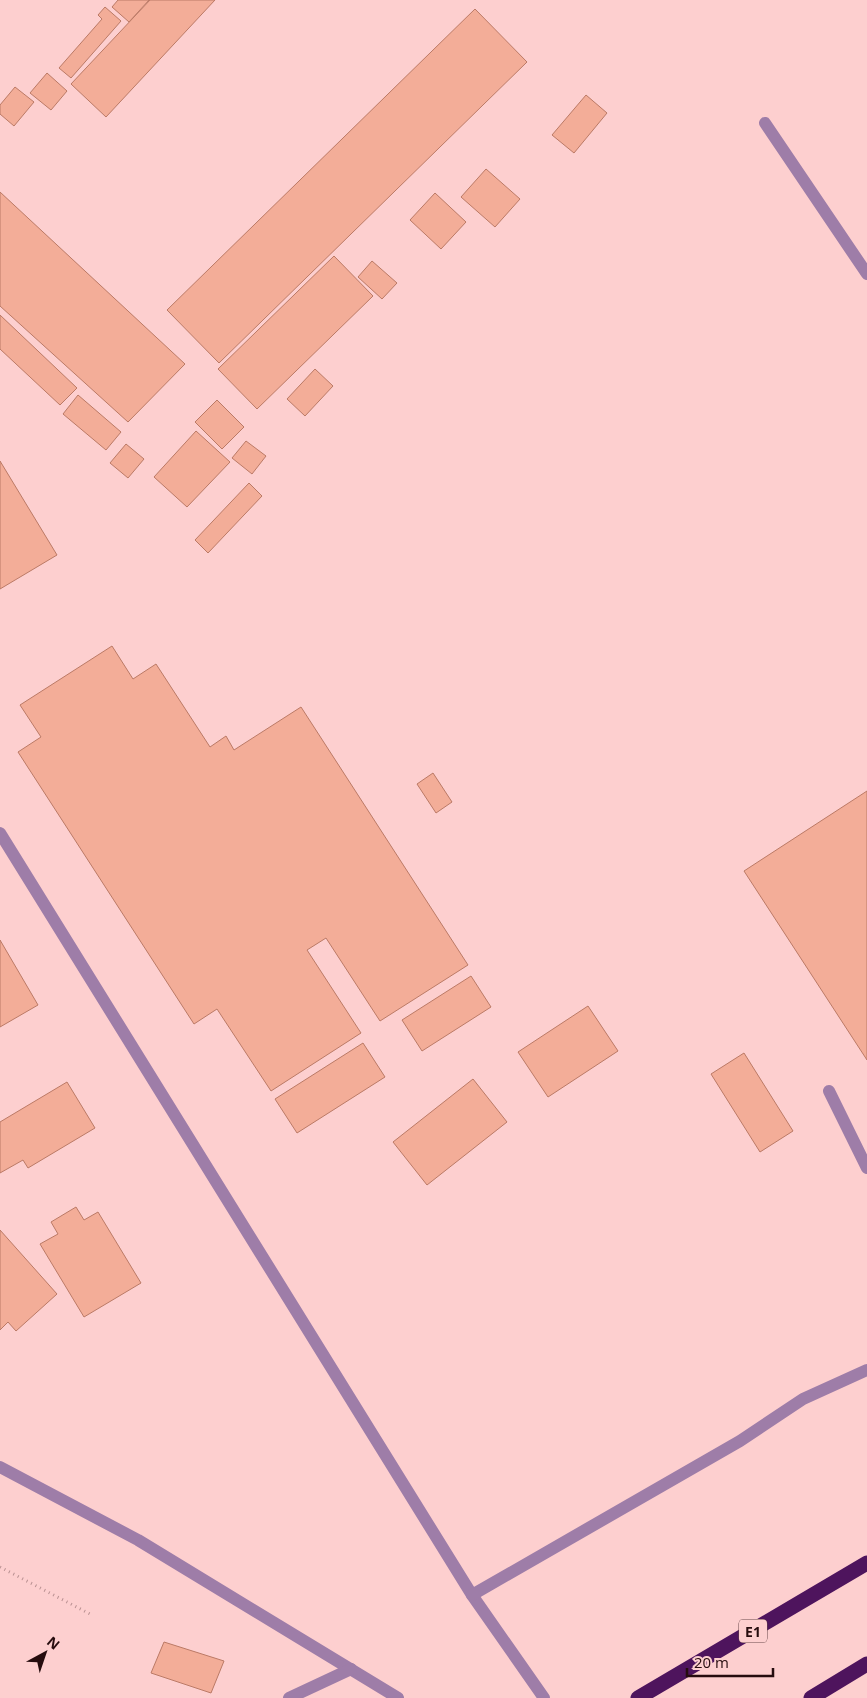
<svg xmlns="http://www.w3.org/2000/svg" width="867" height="1698" viewBox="0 0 867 1698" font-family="'Open Sans',sans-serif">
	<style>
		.building { fill: #f3ad98; stroke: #bb7a66 }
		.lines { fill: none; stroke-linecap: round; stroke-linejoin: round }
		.path { stroke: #b99192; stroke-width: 3; stroke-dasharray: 1 4; stroke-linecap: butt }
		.lane { stroke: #9e7da8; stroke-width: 12 }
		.street { stroke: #9e7da8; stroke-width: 12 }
		.highway { stroke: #4e145d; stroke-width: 15 }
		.labels { text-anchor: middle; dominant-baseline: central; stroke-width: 4; stroke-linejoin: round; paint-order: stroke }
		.shield { fill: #fdcfcf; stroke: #664648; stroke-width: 1 }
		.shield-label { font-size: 14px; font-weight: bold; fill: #260c0e }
	</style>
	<rect width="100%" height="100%" fill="#fdcfcf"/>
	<g class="building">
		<path d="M118,0H149L129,22L112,7Z"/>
		<path d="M150,0H215L106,117L71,84Z"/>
		<path d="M105,7L121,21L71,78L59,68L102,19L98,15Z"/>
		<path d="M475,9L527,62L219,363L167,310Z"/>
		<path d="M47,73L67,91L51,110L30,93Z"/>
		<path d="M15,87L34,102L14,126L0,114V105Z"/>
		<path d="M586,95L607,113L574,153L552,135Z"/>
		<path d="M486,169L520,199L495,227L461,197Z"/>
		<path d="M0,192L185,364L128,422L0,306Z"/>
		<path d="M435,193L466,222L441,249L410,220Z"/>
		<path d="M334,256L373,296L257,409L218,369Z"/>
		<path d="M372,261L397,283L382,299L358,277Z"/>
		<path d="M0,315L77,388L60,405L0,349Z"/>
		<path d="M315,369L333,386L305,416L287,399Z"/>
		<path d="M78,395L121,432L106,450L63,414Z"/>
		<path d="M217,400L244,427L222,449L195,422Z"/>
		<path d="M196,431L230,462L187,507L154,477Z"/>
		<path d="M246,441L266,456L252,474L232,458Z"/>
		<path d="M126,444L144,459L128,478L110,463Z"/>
		<path d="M0,461L57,555L0,589Z"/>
		<path d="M249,483L262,496L208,553L195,540Z"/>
		<path d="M112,646L133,679L156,664L210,747L226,736L234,750L301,707L468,965L380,1021L326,938L307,950L361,1033L271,1091L217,1009L194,1024L18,752L41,737L20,705Z"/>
		<path d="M433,773L452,802L436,813L417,784Z"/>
		<path d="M867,791V1060L744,871Z"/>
		<path d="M0,940L38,1005L0,1027Z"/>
		<path d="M471,976L491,1007L422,1051L402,1020Z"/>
		<path d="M588,1006L618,1051L548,1097L518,1052Z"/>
		<path d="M363,1043L385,1077L297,1133L275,1099Z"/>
		<path d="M744,1053L793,1131L760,1152L711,1074Z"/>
		<path d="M473,1079L507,1122L427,1185L393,1142Z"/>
		<path d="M67,1082L95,1128L28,1168L23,1160L0,1173V1122Z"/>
		<path d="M76,1207L84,1220L98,1212L141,1283L84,1317L40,1244L58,1234L51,1222Z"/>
		<path d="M0,1230L57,1294L16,1331L8,1322L0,1330Z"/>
		<path d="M164,1642L224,1661L211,1693L151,1673Z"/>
	</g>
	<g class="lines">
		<path class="path" d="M0,1567L90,1614"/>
		<g class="lane">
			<path d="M765,123L867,274"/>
			<path d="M0,833L472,1595L544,1698"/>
			<path d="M829,1091L867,1168"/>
			<path d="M472,1595L740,1441L803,1399L867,1370"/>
		</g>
		<g class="street">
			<path d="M0,1467L138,1540L398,1698"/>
			<path d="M289,1698L351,1669"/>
		</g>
		<g class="highway">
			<path d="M638,1698L867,1563"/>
			<path d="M811,1698L867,1664"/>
		</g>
	</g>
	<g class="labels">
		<rect class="shield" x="739" y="1619.5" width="28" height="23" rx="4"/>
		<g class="shield-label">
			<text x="753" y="1631">E1</text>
		</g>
	</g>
	<g transform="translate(45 1653) rotate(40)" stroke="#fdcfcf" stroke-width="4" paint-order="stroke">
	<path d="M0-4L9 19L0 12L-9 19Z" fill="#260c0e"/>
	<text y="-8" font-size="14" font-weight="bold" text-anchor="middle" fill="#260c0e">N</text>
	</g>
	<path d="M687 1668v8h86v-8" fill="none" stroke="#260c0e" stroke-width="2.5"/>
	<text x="694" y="1668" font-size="15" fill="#260c0e" stroke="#fdcfcf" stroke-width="4" paint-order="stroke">20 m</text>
</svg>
